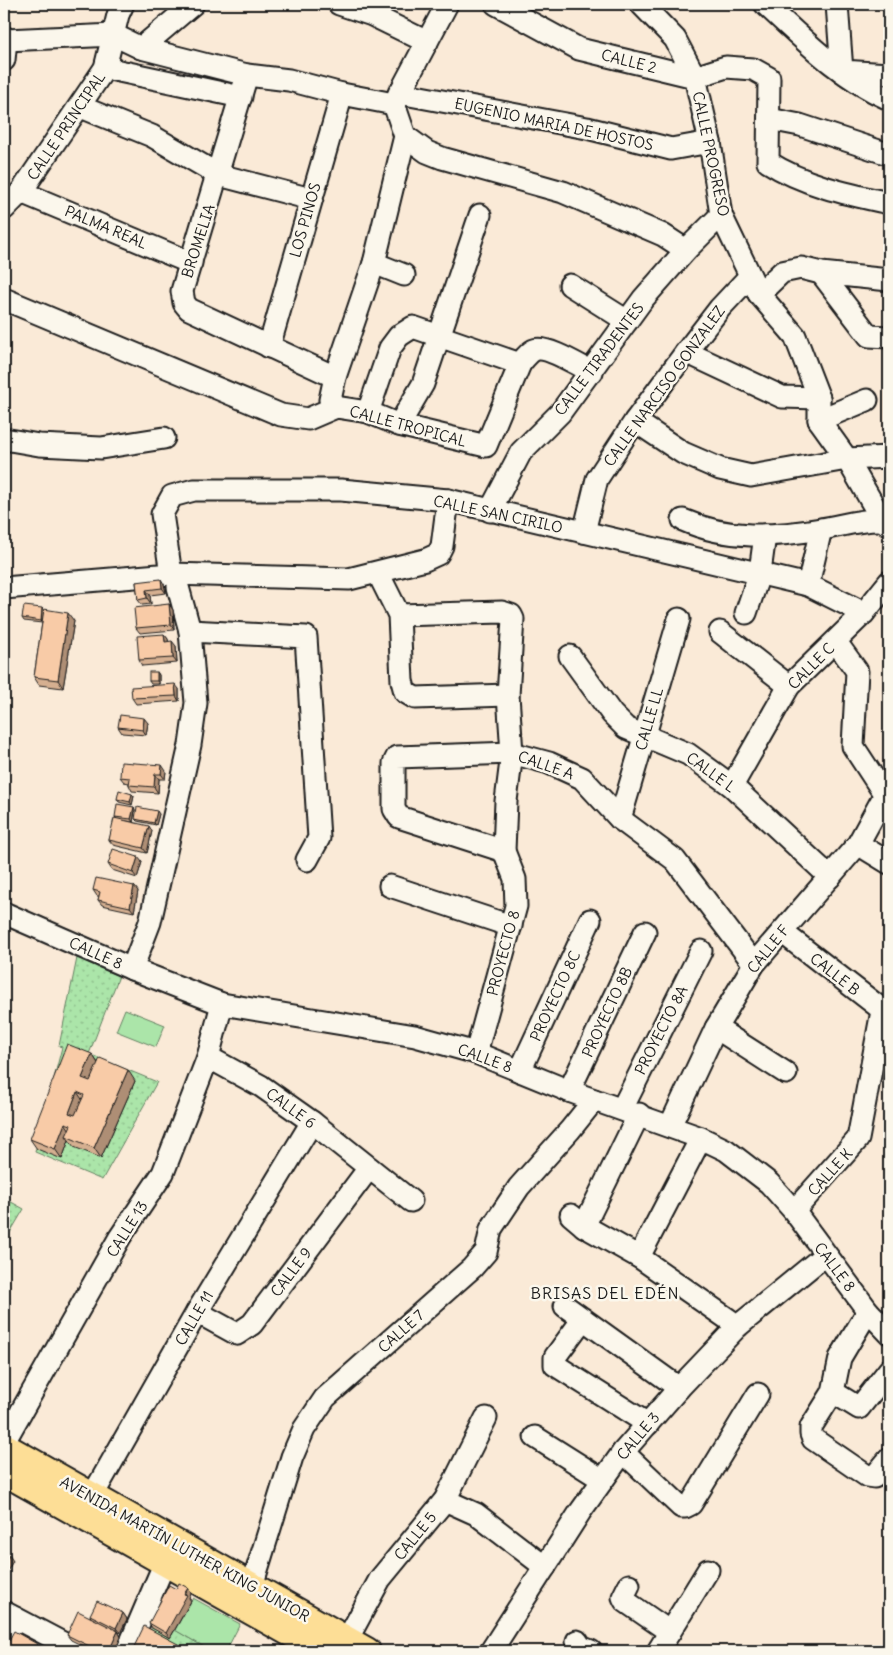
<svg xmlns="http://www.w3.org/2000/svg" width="893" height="1655" viewBox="0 0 893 1655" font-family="Delius,sans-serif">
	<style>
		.grass { fill: url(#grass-dots); stroke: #648062 }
		.park { fill: #abe5a9; stroke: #648062 }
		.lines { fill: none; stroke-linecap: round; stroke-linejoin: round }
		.minor-casing { stroke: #1c1c1c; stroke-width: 25 }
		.major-casing { stroke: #1c1c1c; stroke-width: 30 }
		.minor { stroke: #fbf7ec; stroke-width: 21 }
		.major { stroke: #fdde96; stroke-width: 26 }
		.wall { fill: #d5af90; stroke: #1c1c1c }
		.shaded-wall { fill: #ae8e75; stroke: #1c1c1c }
		.building { fill: #f8cba7; stroke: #1c1c1c; fill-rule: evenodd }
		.labels { text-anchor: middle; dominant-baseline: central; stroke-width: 5; stroke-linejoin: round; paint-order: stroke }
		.street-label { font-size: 15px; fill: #1c1c1c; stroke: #fbf7ec }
		.neighbourhood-label { font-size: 16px; letter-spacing: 1px; fill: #1c1c1c; stroke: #fbf7ec }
	</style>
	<defs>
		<pattern id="grass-dots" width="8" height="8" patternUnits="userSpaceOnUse" patternTransform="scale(1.25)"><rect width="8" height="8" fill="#abe5a9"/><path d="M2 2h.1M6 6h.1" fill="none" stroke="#93c491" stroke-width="1.8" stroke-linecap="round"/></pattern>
	</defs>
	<rect width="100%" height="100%" fill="#faead7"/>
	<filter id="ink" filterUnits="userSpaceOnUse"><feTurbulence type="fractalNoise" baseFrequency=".02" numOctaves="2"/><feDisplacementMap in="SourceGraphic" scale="10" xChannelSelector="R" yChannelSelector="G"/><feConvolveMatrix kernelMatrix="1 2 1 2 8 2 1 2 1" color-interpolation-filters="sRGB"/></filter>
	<g filter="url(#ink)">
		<g class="grass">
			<path d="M77,958L119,976L89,1054L157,1082L102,1180L35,1152L62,1047L59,1046Z"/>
			<path d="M4,1198L24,1209L8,1236L4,1235Z"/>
			<path d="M152,1628L170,1638L175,1630L211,1651H182L149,1634Z"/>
		</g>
		<g class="park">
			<path d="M125,1009L165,1025L156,1047L116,1031Z"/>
			<path d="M193,1598L240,1624L226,1651H211L175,1630Z"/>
		</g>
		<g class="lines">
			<g class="minor-casing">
				<g id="minor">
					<path d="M339,4L372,15L427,42"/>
					<path d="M496,4L579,49L695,77L726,67L753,69L769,78L768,162C804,185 847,194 889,203"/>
					<path d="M641,4L675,39L695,77L710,142L721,215L759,294L795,336L819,398V420L847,459L882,520L889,525"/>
					<path d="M765,4C803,39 841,78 889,99"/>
					<path d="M837,4L842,71L889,74"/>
					<path d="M4,37L6,40L4,60"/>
					<path d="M6,40L114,35L141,48L247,75L289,80L342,94L394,104"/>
					<path d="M141,48L193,4"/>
					<path d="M105,68L241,97"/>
					<path d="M247,75L182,291L184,303L189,309L335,377"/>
					<path d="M399,93L587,128L671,149L710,142"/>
					<path d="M81,107L152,136L219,175L311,199"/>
					<path d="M769,119L800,125L885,153"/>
					<path d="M405,136L427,152L442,158L563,192L663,235L686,250"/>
					<path d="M21,192L191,263"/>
					<path d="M4,209L21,192L105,68L118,15L123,4"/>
					<path d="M374,263L404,275"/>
					<path d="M821,273L869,336L889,337"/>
					<path d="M570,285L627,321"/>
					<path d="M759,294L782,272L801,268L821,273L889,280"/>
					<path d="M4,299L281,415L308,419L336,407L368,412L399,425L486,446L520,364C524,359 528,353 534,350C546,345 580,366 592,372"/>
					<path d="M269,347L342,94"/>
					<path d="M686,352L782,397L819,398"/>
					<path d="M336,407L330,400L335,377L374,263L405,136L394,104L447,4"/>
					<path d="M368,412L390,348L399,336L413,327L520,364"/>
					<path d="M819,420L867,400"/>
					<path d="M635,421L683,453L720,469L751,476L847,459L889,457"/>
					<path d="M399,425L423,384L480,215"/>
					<path d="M4,439L39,445L101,448L164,438"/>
					<path d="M490,511L521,452L560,413L643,299L686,250L721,215"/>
					<path d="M683,520C728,540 773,537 821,529C841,526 861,519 882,520"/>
					<path d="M584,532L597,479L635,421L686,352L720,308L750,276"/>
					<path d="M378,573L399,615L402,681L405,692L415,698L508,695"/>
					<path d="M171,574L162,514L172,496L194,490H341L448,500L808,585L864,613"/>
					<path d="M808,585L821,529"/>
					<path d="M178,587L190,631"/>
					<path d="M4,588L171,574L349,579L425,560L438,554L442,546L448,500"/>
					<path d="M746,613L760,572L765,535"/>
					<path d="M399,615L502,612L511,615L513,619L508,695L512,753L506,801L504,851L515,879L516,906L476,1053"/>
					<path d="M720,632L789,686"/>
					<path d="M836,642L857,671L853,746L885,795"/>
					<path d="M570,656L612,714L626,728L688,754L732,786L830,877"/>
					<path d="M732,786L789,686L864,613L889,582"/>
					<path d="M620,819L679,619"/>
					<path d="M858,844L889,863"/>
					<path d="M504,851L399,817L394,809V763L397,757L512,753L549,763L582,778L620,819L675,860L754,964"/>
					<path d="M390,886L511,926"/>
					<path d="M4,913L132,969L222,1004L415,1036L476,1053L569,1091L701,1138L726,1150L769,1183L794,1211L868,1311L889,1333"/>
					<path d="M782,932L889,1015"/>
					<path d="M132,969L150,922L190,745L196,703L190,631L306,637L319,838L307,860"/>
					<path d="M716,1028L786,1073"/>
					<path d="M208,1057L261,1086L312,1122L411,1201"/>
					<path d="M520,1071L590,920"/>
					<path d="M569,1091L645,932"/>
					<path d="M622,1109L701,951"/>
					<path d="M670,1126L716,1028L754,964L858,844L889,787"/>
					<path d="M794,1211L858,1139L882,1011"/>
					<path d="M571,1215L584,1226L639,1257L738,1326"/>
					<path d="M584,1226L639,1114"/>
					<path d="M639,1257L701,1138"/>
					<path d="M565,1306L679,1388"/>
					<path d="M868,1311L840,1358L833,1392L811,1427V1434L813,1439L867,1476L874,1477L889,1459"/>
					<path d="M197,1312L237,1334L252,1324L369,1168"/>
					<path d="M583,1319L555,1357V1365L648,1424"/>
					<path d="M833,1392L859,1408L889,1370"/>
					<path d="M535,1437L603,1480"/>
					<path d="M4,1442L120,1237L163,1173L208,1057L222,1004"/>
					<path d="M623,1452L681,1507H685L691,1504L758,1394"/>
					<path d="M445,1500L476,1514L545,1567"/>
					<path d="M85,1509L197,1312L312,1122"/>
					<path d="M629,1585L623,1597L625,1601L670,1632"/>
					<path d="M252,1586L292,1457L304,1429L325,1398L472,1268L486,1252L491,1229L519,1187L570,1130L594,1100"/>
					<path d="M4,1612L78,1651"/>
					<path d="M4,1636L15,1618"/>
					<path d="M577,1641L581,1647L591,1651"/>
					<path d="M127,1651L165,1562L160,1547"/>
					<path d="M341,1651L380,1579L445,1500L486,1418"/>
					<path d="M491,1651L580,1512L623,1452L679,1388L738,1326L825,1255"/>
					<path d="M658,1651L708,1570"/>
				</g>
			</g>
			<g class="major-casing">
				<g id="major">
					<path d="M4,1446L367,1651"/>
					<path d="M4,1472L322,1651"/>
				</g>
			</g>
			<use href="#minor" class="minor"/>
			<use href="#major" class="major"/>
		</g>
		<g class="wall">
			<path d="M136,582L164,584L166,593L150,595L151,604L142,605L138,600Z"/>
			<path d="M169,604L173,610L174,630L140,633L136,628Z"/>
			<path d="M44,610L74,621L63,688L39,685L34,677L42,623L24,621L22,618Z"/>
			<path d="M164,634L168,639V641L176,646L177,663L142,666L139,660Z"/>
			<path d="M157,672L159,675V684H151L149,681Z"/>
			<path d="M179,689V701L136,704L132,698Z"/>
			<path d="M148,723L146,735L122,733L118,727Z"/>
			<path d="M166,771L165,779H159L158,793L132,791L129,785V783L124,782L120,777Z"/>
			<path d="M132,794L134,796L132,805L119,802L117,799Z"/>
			<path d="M134,807L135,810L133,822L126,821L152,831L147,853L113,845L109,840L116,818L115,817Z"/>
			<path d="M159,814L156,825L137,821L135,819Z"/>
			<path d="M142,862L137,878L112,870L108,864Z"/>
			<path d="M134,886L138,891L134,912L102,905L98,900L99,896H97L93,890Z"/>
			<path d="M92,1054L98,1063L135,1081L101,1158L74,1147L69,1140L62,1159L37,1149L30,1139Z"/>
			<path d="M188,1588L191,1593L189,1598L191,1601L170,1638L152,1628L149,1623L176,1589Z"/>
			<path d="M123,1613L127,1619L120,1633L118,1632L121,1637L115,1651H93L71,1640L67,1635L91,1618L90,1615Z"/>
		</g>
		<g class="shaded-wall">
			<path d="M161,579L164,584L166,593L162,588Z"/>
			<path d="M146,590L150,595L151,604L147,598Z"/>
			<path d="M169,604L173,610L174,630L171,625Z"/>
			<path d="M42,608L44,610L43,623L41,621Z"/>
			<path d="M68,613L74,621L63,688L58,680Z"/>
			<path d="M164,634L168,639L169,647L165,642Z"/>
			<path d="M172,641L176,646L177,663L173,658Z"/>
			<path d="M157,672L159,675V684L157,681Z"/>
			<path d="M175,684L179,689V701L176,696Z"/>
			<path d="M144,718L148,723L146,735L143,730Z"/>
			<path d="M162,765L166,771L165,779L161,774Z"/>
			<path d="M155,774L159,779L158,793L154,787Z"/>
			<path d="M132,794L134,796L132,805L130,802Z"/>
			<path d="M134,807L135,810L133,822L131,819Z"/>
			<path d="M157,811L159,814L156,825L154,823Z"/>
			<path d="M149,826L152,831L147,853L143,848Z"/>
			<path d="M138,857L142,862L137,878L133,873Z"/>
			<path d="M134,886L138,891L134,912L130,907Z"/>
			<path d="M92,1054L99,1065L90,1088L82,1078Z"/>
			<path d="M128,1070L135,1081L101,1158L94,1148Z"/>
			<path d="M77,1092L84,1102L76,1123L69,1113Z"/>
			<path d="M65,1123L72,1133L66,1136L69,1140L62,1159L55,1149Z"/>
			<path d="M9,1555L13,1561L4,1577V1565Z"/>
			<path d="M188,1588L191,1593L189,1598L191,1601L170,1638L166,1633Z"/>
			<path d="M123,1613L127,1619L120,1633L116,1628Z"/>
			<path d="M118,1631L121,1637L115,1651H109Z"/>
			<path d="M37,1644L41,1649L40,1651H33Z"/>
		</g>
		<g class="building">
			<path d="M161,579L162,588L146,590L147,598L138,600L136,582Z"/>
			<path d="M169,604L171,625L136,628L134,608Z"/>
			<path d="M24,606L42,608L41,621L22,618Z"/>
			<path d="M44,609L68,613L58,680L34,677Z"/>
			<path d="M164,634L165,642L172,641L173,658L139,660L137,636Z"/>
			<rect x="149" y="672" width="8" height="9"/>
			<path d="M175,684L176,696L132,698L131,687Z"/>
			<path d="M120,715L144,718L143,730L118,727Z"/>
			<path d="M121,762L162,765L161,774H155L154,787L129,785L130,778L120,777Z"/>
			<path d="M119,790L132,794L130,802L117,799Z"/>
			<path d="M117,804L134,807L131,819L115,817Z"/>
			<path d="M137,807L157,811L154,823L135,819Z"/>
			<path d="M114,818L149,826L143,848L109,840Z"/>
			<path d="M113,849L138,857L133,873L108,864Z"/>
			<path d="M96,878L134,886L130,907L98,900L100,892L93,890Z"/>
			<path d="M67,1044L92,1054L82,1078L90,1081L100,1058L128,1070L94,1148L66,1136L71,1125L65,1123L55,1149L30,1139ZM77,1092L84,1095L75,1115L69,1113Z"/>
			<path d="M4,1552L9,1555L4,1565Z"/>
			<path d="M179,1583L188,1588L184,1594L187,1595L166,1633L149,1623L169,1585L176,1589Z"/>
			<path d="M97,1601L123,1613L116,1628L90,1615Z"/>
			<path d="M78,1611L118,1631L109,1651H99L67,1635Z"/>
			<path d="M144,1626L191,1651H132Z"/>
			<path d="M14,1631L37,1644L33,1651H4V1649Z"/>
			<path d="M294,1647L302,1651H292Z"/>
		</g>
	</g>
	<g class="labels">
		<g class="street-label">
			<text transform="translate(629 61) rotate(14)">CALLE 2</text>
			<text transform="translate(554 124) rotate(12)">EUGENIO MARIA DE HOSTOS</text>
			<text transform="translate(66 126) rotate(-56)">CALLE PRINCIPAL</text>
			<text transform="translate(711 154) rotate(78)">CALLE PROGRESO</text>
			<text transform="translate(305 220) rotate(-74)">LOS PINOS</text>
			<text transform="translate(106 227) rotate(23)">PALMA REAL</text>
			<text transform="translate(198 241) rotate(-72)">BROMELIA</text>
			<text transform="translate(599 359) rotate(-53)">CALLE TIRADENTES</text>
			<text transform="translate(664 386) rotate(-54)">CALLE NARCISO GONZALEZ</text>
			<text transform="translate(408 426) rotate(15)">CALLE TROPICAL</text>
			<text transform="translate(498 514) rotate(12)">CALLE SAN CIRILO</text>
			<text transform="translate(811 666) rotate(-45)">CALLE C</text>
			<text transform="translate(649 719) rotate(-74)">CALLE LL</text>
			<text transform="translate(546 765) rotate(19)">CALLE A</text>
			<text transform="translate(711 772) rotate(36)">CALLE L</text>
			<text transform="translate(768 949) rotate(-51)">CALLE F</text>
			<text transform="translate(96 953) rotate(24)">CALLE 8</text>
			<text transform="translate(503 953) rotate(-75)">PROYECTO 8</text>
			<text transform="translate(835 974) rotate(38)">CALLE B</text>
			<text transform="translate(555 996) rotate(-65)">PROYECTO 8C</text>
			<text transform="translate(607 1012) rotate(-65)">PROYECTO 8B</text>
			<text transform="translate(661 1030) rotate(-63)">PROYECTO 8A</text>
			<text transform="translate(485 1058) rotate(20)">CALLE 8</text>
			<text transform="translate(291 1108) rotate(36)">CALLE 6</text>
			<text transform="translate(830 1172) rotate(-48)">CALLE K</text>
			<text transform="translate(127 1229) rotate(-58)">CALLE 13</text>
			<text transform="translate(835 1267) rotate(53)">CALLE 8</text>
			<text transform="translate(291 1272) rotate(-53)">CALLE 9</text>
			<text transform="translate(194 1318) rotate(-60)">CALLE 11</text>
			<text transform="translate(401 1331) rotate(-42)">CALLE 7</text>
			<text transform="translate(638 1436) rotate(-50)">CALLE 3</text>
			<text transform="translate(415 1536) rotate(-51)">CALLE 5</text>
			<text transform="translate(185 1549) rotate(29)">AVENIDA MARTÍN LUTHER KING JUNIOR</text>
		</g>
		<g class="neighbourhood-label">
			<text x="605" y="1293">BRISAS DEL EDÉN</text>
		</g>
	</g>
	<rect width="893" height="1655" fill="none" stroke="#fbf7ec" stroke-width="20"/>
	<rect x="10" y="10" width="873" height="1635" fill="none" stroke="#1c1c1c" stroke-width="2" filter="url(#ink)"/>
</svg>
